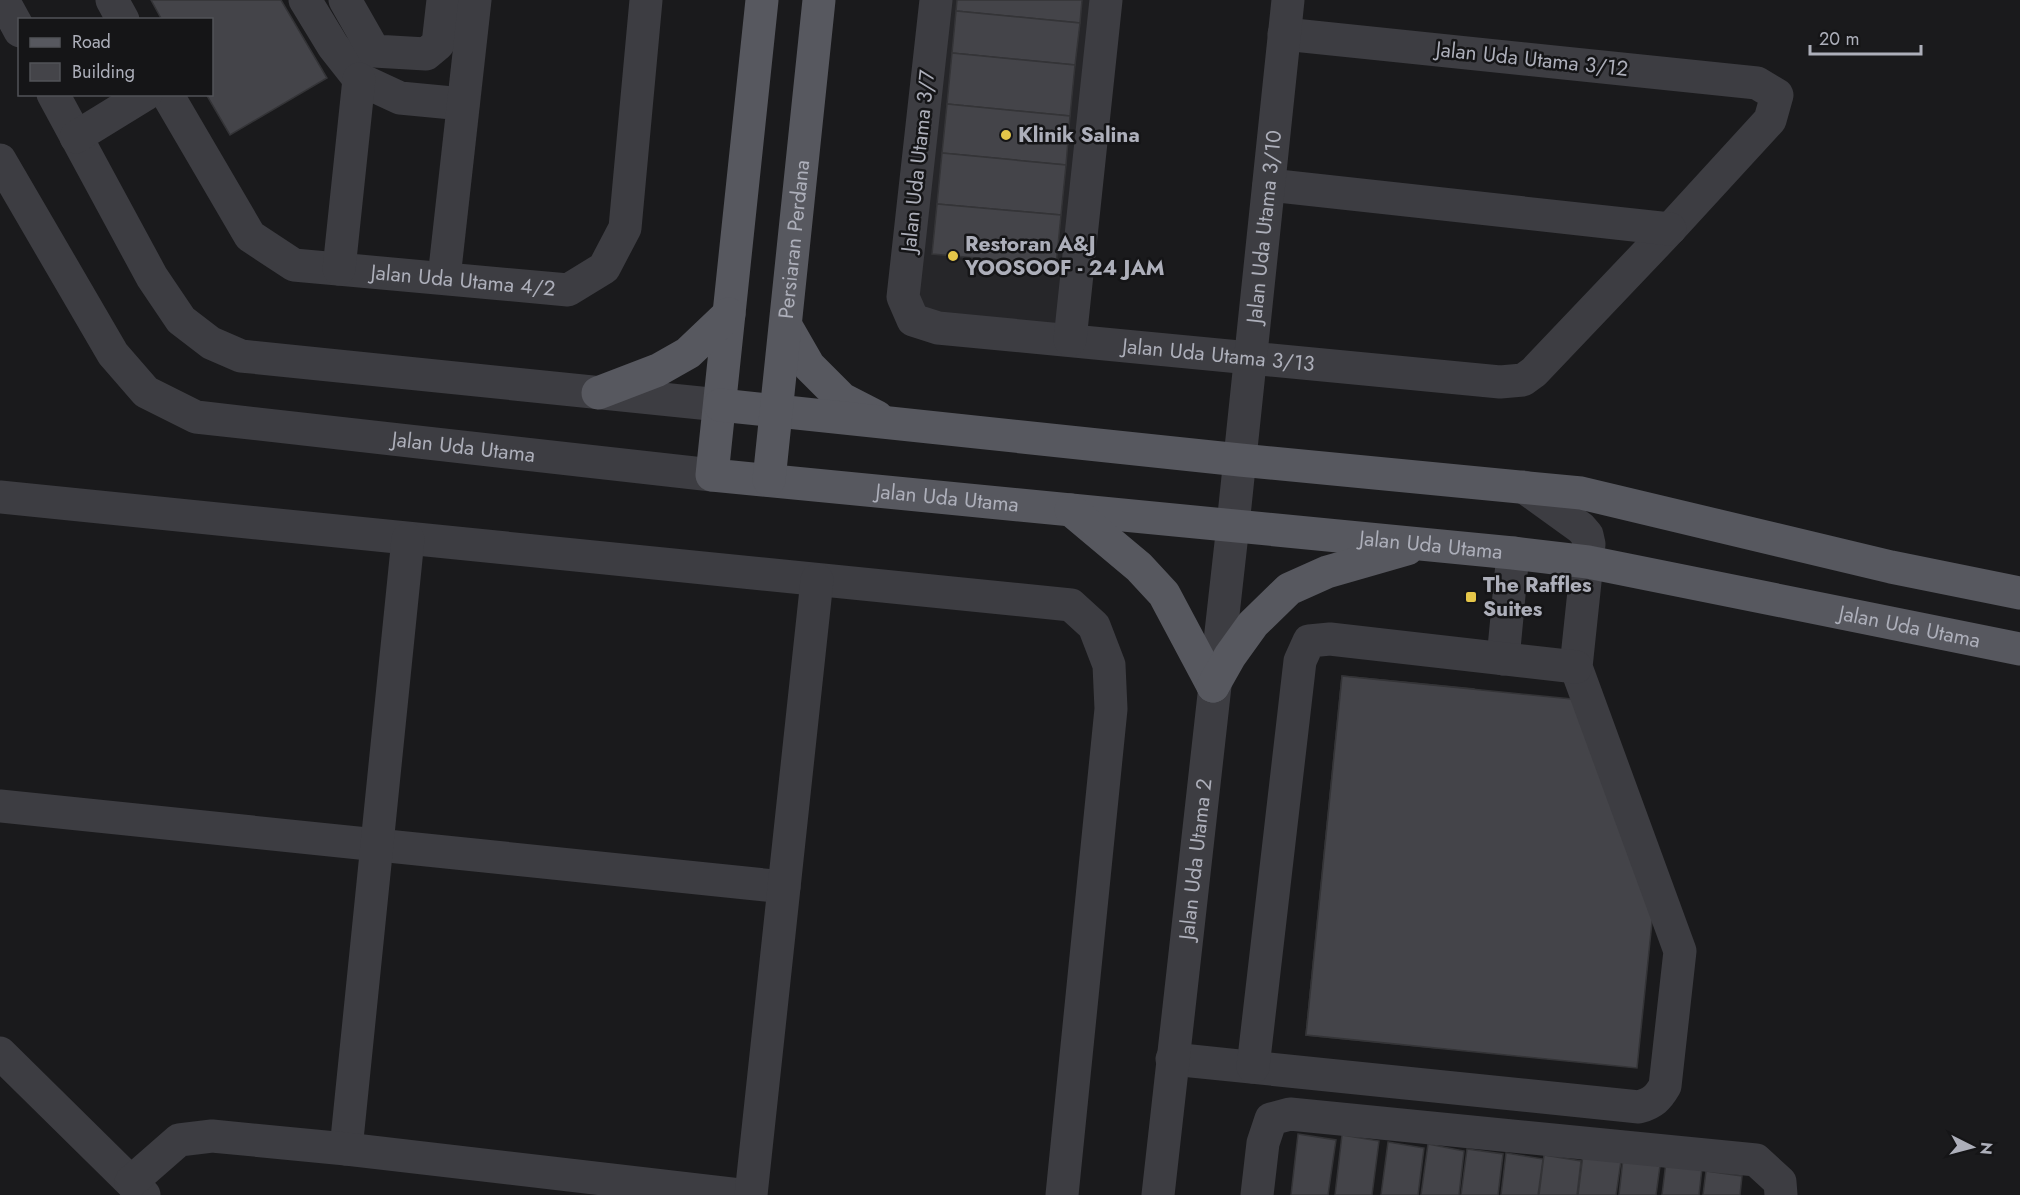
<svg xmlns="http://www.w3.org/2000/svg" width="2020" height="1195" viewBox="0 0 2020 1195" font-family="Jost,sans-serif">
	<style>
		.built { fill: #262629 }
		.building { fill: #444449; stroke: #343437; stroke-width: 1.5 }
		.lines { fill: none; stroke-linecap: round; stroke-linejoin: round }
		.minor { stroke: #3d3d42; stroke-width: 33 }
		.major { stroke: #57585f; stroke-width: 33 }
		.poi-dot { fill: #e5c649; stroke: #151517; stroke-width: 2 }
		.labels { text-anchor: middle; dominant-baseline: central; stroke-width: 5; stroke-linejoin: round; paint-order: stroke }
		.street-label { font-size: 21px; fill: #adafba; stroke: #151517 }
		.poi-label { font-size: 21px; font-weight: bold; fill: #adafba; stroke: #151517; text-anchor: start }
	</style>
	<rect width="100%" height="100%" fill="#1a1a1c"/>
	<path class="built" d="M948,0H1115L1081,327L941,314L923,308L916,296Z"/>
	<g class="building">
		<path d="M151,0H281L327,78L230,135L206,94H212V20H162Z"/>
		<path d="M957,0H1082L1080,23L956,11Z"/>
		<path d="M956,11L1080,23L1075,65L952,53Z"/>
		<path d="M952,53L1075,65L1070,116L947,104Z"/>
		<path d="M947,104L1070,116L1066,165L942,153Z"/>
		<path d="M942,153L1066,165L1061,215L937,204Z"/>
		<path d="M937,204L1061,215L1056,265L932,254Z"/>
		<path d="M1342,676L1474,689L1437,1048L1306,1035Z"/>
		<path d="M1342,676L1582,700L1653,912L1637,1068L1306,1035Z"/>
		<path d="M1298,1134L1336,1140L1328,1195H1291Z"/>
		<path d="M1342,1135L1379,1141L1372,1195H1335Z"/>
		<path d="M1388,1142L1424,1148L1418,1195H1381Z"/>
		<path d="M1428,1144L1464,1151L1459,1195H1421Z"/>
		<path d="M1467,1149L1503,1154L1498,1195H1461Z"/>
		<path d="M1506,1153L1543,1159L1538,1195H1501Z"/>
		<path d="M1544,1155L1581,1161L1577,1195H1539Z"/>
		<path d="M1583,1155L1621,1161L1616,1195H1578Z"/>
		<path d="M1623,1159L1660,1166L1656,1195H1619Z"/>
		<path d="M1666,1162L1702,1168L1699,1195H1662Z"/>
		<path d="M1706,1171L1742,1176L1740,1195H1703Z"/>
	</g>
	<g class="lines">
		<g class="minor">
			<path d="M3,0L20,31"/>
			<path d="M112,0L123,20"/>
			<path d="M305,0L333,46L359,79L400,98L463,104"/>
			<path d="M345,0L374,51L426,54L438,44L443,0"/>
			<path id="s1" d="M936,0L903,297L913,320L938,328L1500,382L1523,380L1534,372L1670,229L1770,120L1777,95L1757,83L1284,34"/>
			<path d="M53,94L152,277L181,320L211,343L241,356L720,405"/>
			<path id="s2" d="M167,94L250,236L294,265L568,290L604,268L625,228L646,0"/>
			<path d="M76,137L146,94"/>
			<path id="s3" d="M0,160L113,354L146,392L196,417L712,475"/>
			<path d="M1269,185L1670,229"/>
			<path d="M339,269L359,79"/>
			<path d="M444,278L475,0"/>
			<path d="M1070,340L1106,0"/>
			<path d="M0,497L1071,605L1094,626L1109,665L1111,709L1062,1195"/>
			<path d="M1503,659L1513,553"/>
			<path d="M0,806L784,887"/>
			<path d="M0,1053L144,1195"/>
			<path d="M1172,1059L1639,1107C1653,1103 1658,1098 1665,1086L1680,951L1576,667L1589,544L1587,535L1581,528L1524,487"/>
			<path d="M1253,1067L1300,661L1309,641L1330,639L1576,667"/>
			<path d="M346,1149L408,539"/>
			<path d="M131,1182L179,1140L212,1136L346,1149L740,1195"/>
			<path d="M751,1195L817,580"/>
			<path id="s4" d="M1158,1195L1233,525L1288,0"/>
			<path d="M1257,1195L1263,1143L1271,1119L1290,1114L1756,1160L1780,1182L1781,1195"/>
		</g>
		<g class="major">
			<path id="s5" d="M762,0L712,475L1513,553L1588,562L2020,649"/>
			<path d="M786,326L809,366L842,399L877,417"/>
			<path d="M598,393L658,370L688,353L729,314"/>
			<path d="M720,405L1240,460L1581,493L1891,567L2020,593"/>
			<path id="s6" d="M769,480L819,0"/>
			<path d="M1071,510L1139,567L1164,594L1213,686"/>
			<path d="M1213,686L1230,656L1253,624L1289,589L1327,572L1407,549"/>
		</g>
	</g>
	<g class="poi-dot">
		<circle cx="1006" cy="135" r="6"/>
		<circle cx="953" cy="256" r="6"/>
		<rect x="1465" y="591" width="12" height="12" rx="3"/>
	</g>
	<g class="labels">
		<g class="street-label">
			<text transform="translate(1532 59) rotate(6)">Jalan Uda Utama 3/12</text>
			<text transform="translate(918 161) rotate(-84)">Jalan Uda Utama 3/7</text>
			<text stroke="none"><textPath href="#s4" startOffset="974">Jalan Uda Utama 3/10</textPath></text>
			<text stroke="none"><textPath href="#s6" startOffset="242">Persiaran Perdana</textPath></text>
			<text stroke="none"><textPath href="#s2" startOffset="387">Jalan Uda Utama 4/2</textPath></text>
			<text stroke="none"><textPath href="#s1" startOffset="632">Jalan Uda Utama 3/13</textPath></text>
			<text stroke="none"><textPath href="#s3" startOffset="600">Jalan Uda Utama</textPath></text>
			<text stroke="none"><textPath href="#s5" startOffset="714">Jalan Uda Utama</textPath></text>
			<text stroke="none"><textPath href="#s5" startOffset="1200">Jalan Uda Utama</textPath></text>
			<text stroke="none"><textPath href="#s5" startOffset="1686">Jalan Uda Utama</textPath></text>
			<text stroke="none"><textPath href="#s4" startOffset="338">Jalan Uda Utama 2</textPath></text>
		</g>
		<g class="poi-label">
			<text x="1018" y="135">Klinik Salina</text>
			<text x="965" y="244">Restoran A&amp;J<tspan x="965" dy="24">YOOSOOF - 24 JAM</tspan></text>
			<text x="1483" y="585">The Raffles<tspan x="1483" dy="24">Suites</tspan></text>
		</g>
	</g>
	<rect x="18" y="18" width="195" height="78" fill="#151517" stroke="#525358" stroke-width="1.5"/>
	<rect x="30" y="38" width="30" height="9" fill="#57585f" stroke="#525358" stroke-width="1.5"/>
	<text x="72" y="48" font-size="18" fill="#adafba">Road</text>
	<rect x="30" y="63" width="30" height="18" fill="#444449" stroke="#525358" stroke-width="1.5"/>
	<text x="72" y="78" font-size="18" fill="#adafba">Building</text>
	<g transform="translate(1972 1147) rotate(96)" stroke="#151517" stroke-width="4.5" paint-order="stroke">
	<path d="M0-4.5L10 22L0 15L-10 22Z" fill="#adafba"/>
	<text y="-9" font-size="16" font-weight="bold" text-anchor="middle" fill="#adafba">N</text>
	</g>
	<path d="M1810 45v9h111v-9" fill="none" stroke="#adafba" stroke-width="3"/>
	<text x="1819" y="45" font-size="18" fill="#adafba" stroke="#151517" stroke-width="4.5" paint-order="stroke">20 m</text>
</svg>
